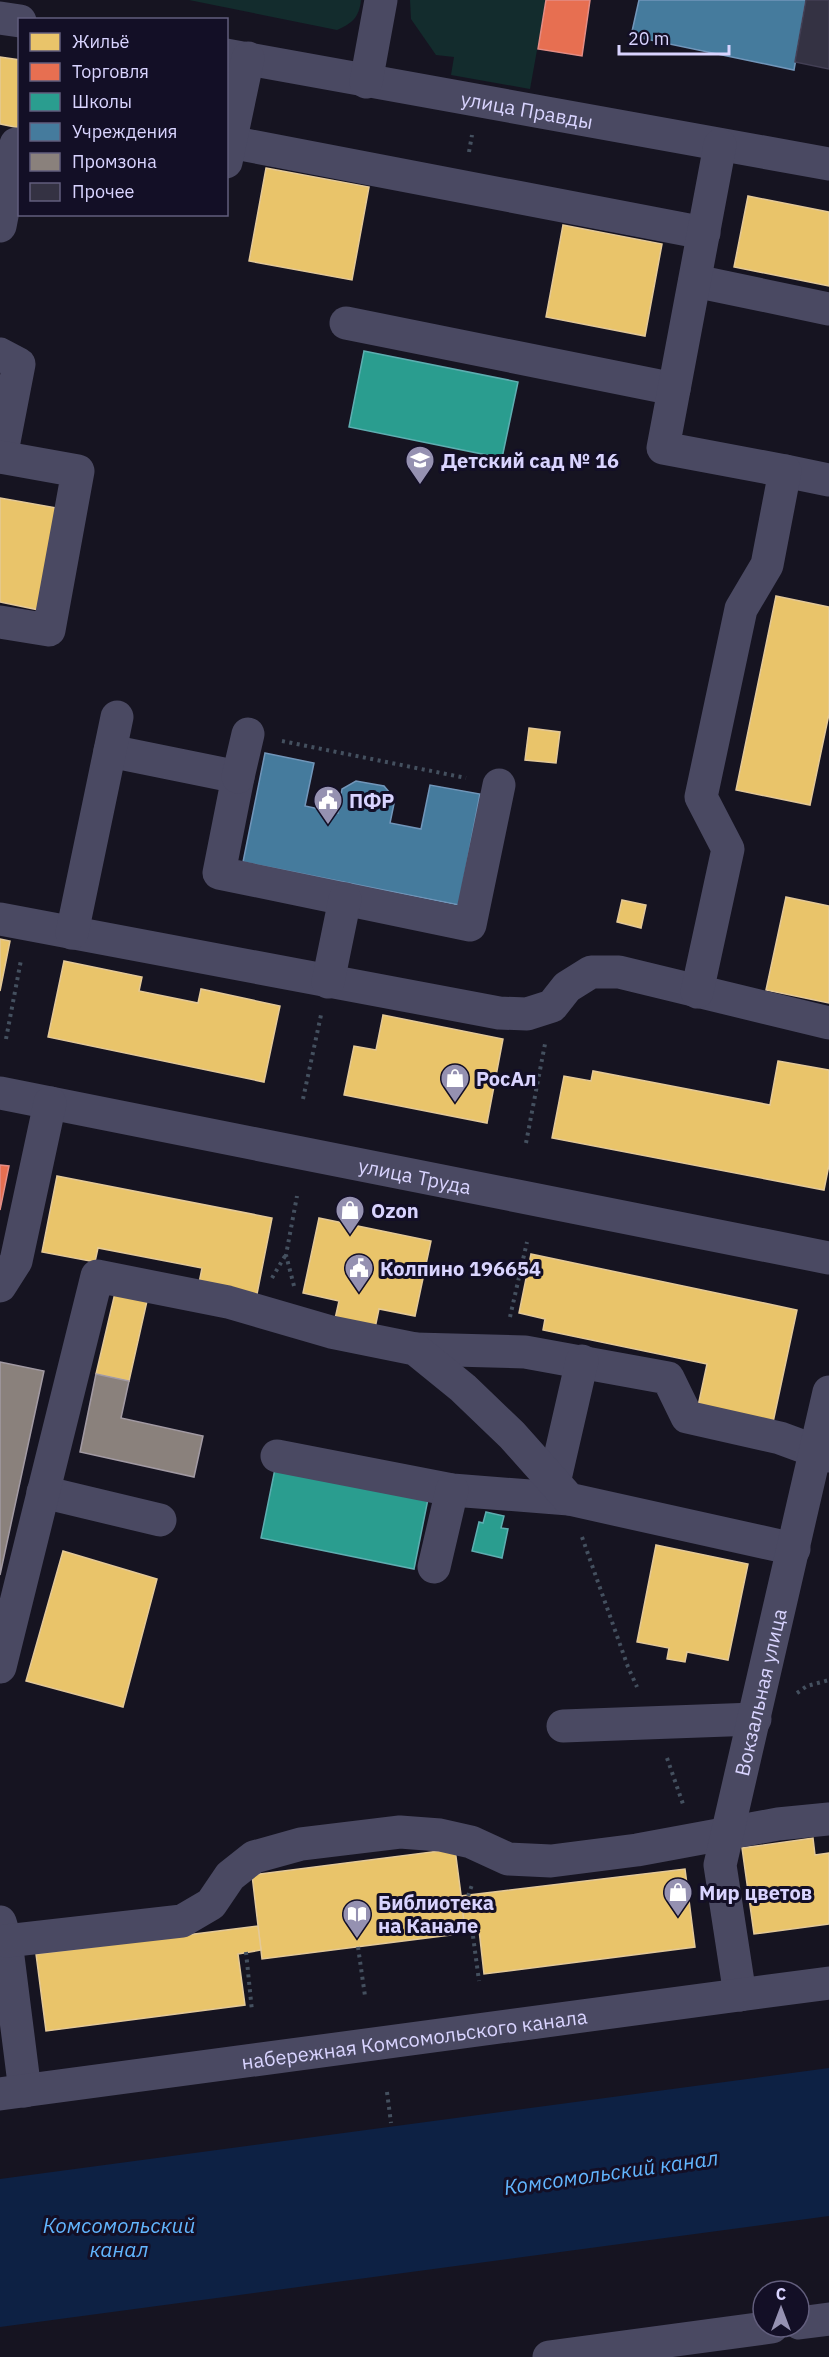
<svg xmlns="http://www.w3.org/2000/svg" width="829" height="2357" viewBox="0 0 829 2357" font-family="'IBM Plex Sans',sans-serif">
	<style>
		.green { fill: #132c2d }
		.water { fill: #0d2144 }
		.homes { fill: #e9c46a; stroke: #e4c997; stroke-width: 1.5 }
		.shops { fill: #e76f51; stroke: #e38d85; stroke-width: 1.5 }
		.schools { fill: #2a9d8f; stroke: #5eaeb1; stroke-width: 1.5 }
		.public { fill: #457b9d; stroke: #7196ba; stroke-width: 1.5 }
		.industry { fill: #8a817c; stroke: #a29aa3; stroke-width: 1.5 }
		.building { fill: #343243; stroke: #433f54; stroke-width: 1.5 }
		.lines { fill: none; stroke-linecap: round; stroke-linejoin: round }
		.path { stroke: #44505f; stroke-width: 4; stroke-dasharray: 3 4.5; stroke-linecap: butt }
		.minor { stroke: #4a4962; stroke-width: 33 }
		.labels { text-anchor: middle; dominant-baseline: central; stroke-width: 6; stroke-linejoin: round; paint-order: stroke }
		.street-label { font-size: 20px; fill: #d9d4ff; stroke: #130f26 }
		.poi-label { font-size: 20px; font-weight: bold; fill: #d9d4ff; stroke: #130f26; text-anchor: start }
		.water-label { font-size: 21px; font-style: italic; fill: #62b6ff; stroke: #130f26 }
	</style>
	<rect width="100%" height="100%" fill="#161421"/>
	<g class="green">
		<path d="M189,0H361C359,18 352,23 337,30Z"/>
		<path d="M410,0H546L530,89L451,75L454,57L436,55L411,19Z"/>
	</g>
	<path class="water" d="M829,2068V2216L0,2327V2179Z"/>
	<g class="homes">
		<path d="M0,57L20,60V128L0,124Z"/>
		<path d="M266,168L369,187L352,280L249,261Z"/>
		<path d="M748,196L829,212V286L734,267Z"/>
		<path d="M563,225L662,244L645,336L546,317Z"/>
		<path d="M0,498L57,508L39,610L0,602Z"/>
		<path d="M776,596L829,607V714L810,805L736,790Z"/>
		<path d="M529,728L560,732L556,763L525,760Z"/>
		<path d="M786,897L829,906V1003L766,990Z"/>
		<path d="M622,900L646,905L641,928L617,922Z"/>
		<path d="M0,939L10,941L0,991Z"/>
		<path d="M64,961L142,977L139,991L198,1003L201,989L280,1006L264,1082L48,1037Z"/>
		<path d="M383,1015L503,1039L487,1123L344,1095L354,1046L376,1050Z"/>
		<path d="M778,1061L829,1070V1165L824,1190L552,1138L564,1076L591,1081L593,1071L770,1105Z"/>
		<path d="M57,1176L272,1218L257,1294L199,1283L202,1268L98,1248L95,1262L42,1252Z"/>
		<path d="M319,1218L431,1241L415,1316L379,1309L375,1328L335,1319L339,1301L303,1293Z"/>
		<path d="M531,1254L797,1310L772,1427L697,1411L707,1364L543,1330L545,1319L519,1313Z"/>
		<path d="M115,1293L147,1301L129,1381L96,1374Z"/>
		<path d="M656,1545L748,1564L728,1660L687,1652L685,1662L667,1659L669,1648L637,1642Z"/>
		<path d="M63,1551L157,1579L123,1707L26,1681Z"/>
		<path d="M813,1838L815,1855L829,1853V1924L754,1934L742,1848Z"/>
		<path d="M455,1849L466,1933L262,1959L252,1875Z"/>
		<path d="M685,1869L695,1947L484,1974L478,1921L464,1922L461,1896Z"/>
		<path d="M258,1926L261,1950L238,1954L245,2005L46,2031L36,1954Z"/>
	</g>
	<g class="shops">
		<path d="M546,0H590L582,56L538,49Z"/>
		<path d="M0,1165L9,1166L0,1210Z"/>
	</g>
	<g class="schools">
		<path d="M364,351L518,382L502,458L349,427Z"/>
		<path d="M275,1469L428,1499L414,1569L261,1538Z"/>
		<path d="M486,1512L504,1516L501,1528L508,1529L502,1558L472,1551L479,1522L483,1523Z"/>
	</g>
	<g class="public">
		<path d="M639,0H806L794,70L631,36Z"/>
		<path d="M265,753L314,763L305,806L338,813L342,789L356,781L384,786L395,799L390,823L421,829L430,785L480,794L459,905L243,862Z"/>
	</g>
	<g class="industry">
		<path d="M0,1362L44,1371L0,1575Z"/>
		<path d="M96,1374L129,1381L121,1418L203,1436L194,1477L80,1452Z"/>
	</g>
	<path class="building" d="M806,0H829V69L795,62Z"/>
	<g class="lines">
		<g class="path">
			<path d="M469,152L472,135"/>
			<path d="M282,741L466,778"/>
			<path d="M6,1039L21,960"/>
			<path d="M303,1099L321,1015"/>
			<path d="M526,1143L545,1044"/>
			<path d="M272,1278L285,1256"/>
			<path d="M294,1286L286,1255L297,1196"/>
			<path d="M510,1317L527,1242"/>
			<path d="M582,1537L628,1667L637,1687"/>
			<path d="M797,1693L807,1686L829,1680"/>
			<path d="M667,1758L684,1807"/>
			<path d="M468,1896L473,1882"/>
			<path d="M471,1921L479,1981"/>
			<path d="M358,1947L365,1996"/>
			<path d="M246,1952L252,2011"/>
			<path d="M387,2092L391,2123"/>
		</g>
		<g class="minor">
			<path d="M0,18L20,21"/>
			<path id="s1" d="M226,55L829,164"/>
			<path d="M366,82L381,0"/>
			<path d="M230,142L704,233"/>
			<path d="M226,162L248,58"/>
			<path d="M0,226L16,144L20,145"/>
			<path d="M695,281L829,309"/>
			<path d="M346,323L674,389"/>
			<path d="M0,354L19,364L1,457"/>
			<path d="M0,457L78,471L49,630L0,622"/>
			<path d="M785,471L829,480"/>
			<path d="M110,751L238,777L219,873L470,925L499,785"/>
			<path d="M238,777L248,734"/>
			<path d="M0,919L499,1013L527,1014L552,1006L567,987L591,972H619L829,1023"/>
			<path d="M72,933L117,717"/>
			<path d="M328,982L345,899"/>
			<path d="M697,992L728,849L701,797L741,609L767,565L785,471L663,448L720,145"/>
			<path id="s2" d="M0,1093L829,1258"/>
			<path d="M0,1286L16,1261L50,1103"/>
			<path d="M415,1349L525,1352L668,1378L687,1417L780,1438L829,1456"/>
			<path d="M277,1456L452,1490L569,1499"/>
			<path d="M554,1483L582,1361"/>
			<path d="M43,1492L160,1520"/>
			<path d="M434,1567L452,1490"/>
			<path d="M0,1667L97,1276L228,1302L331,1332L415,1349L463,1388L512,1435L569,1499L794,1549"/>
			<path d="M563,1726L755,1719"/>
			<path d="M0,1922L6,1941L25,2091"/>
			<path d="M6,1941L182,1921L211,1904L230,1876L254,1857L301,1844L400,1832L440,1835L471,1842L508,1859L551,1861L637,1850L778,1824L829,1819"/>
			<path id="s3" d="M740,1995L720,1865L829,1392"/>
			<path id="s4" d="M0,2094L829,1983"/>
			<path d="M799,2323L829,2319"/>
			<path d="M549,2357L772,2327"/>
		</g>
	</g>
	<defs>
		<g id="school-pin" transform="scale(1.5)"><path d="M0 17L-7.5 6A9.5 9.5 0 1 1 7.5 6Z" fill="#9591b1" stroke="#130f26"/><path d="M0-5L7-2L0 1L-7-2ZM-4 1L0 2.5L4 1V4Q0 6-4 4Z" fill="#fff"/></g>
		<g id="civic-pin" transform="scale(1.5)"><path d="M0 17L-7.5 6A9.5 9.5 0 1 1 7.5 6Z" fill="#9591b1" stroke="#130f26"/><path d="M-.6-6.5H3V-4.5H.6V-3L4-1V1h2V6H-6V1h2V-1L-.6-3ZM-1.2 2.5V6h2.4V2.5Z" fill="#fff"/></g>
		<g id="shop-pin" transform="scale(1.5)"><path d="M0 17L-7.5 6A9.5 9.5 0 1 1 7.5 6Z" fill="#9591b1" stroke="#130f26"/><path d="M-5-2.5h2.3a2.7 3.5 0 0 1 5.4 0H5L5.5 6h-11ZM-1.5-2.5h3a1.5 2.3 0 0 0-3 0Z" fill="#fff"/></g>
		<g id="library-pin" transform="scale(1.5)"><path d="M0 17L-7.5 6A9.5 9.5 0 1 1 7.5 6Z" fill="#9591b1" stroke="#130f26"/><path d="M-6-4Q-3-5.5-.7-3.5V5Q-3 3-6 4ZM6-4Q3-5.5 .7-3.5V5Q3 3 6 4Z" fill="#fff"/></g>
	</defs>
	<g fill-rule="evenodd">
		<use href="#school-pin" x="420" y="460"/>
		<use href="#civic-pin" x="328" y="800"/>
		<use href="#shop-pin" x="455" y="1078"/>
		<use href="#shop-pin" x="350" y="1210"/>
		<use href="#civic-pin" x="359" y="1268"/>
		<use href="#shop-pin" x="678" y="1892"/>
		<use href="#library-pin" x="357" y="1914"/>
	</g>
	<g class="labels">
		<g class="street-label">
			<text stroke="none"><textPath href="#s1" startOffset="306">улица Правды</textPath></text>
			<text stroke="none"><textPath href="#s2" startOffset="423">улица Труда</textPath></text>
			<text stroke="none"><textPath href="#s3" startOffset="309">Вокзальная улица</textPath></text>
			<text stroke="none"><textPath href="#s4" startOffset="418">набережная Комсомольского канала</textPath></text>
		</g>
		<g class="poi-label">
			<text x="441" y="460">Детский сад № 16</text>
			<text x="349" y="800">ПФР</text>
			<text x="476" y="1078">РосАл</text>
			<text x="371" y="1210">Ozon</text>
			<text x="380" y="1268">Колпино 196654</text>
			<text x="699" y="1892">Мир цветов</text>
			<text x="378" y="1902">Библиотека<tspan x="378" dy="23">на Канале</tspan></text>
		</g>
		<g class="water-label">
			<text transform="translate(611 2172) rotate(-8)">Комсомольский канал</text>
			<text x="119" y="2225">Комсомольский<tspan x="119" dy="24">канал</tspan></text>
		</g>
	</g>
	<rect x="18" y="18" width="210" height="198" fill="#130f26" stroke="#625e7d" stroke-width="1.5"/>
	<rect x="30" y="33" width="30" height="18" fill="#e9c46a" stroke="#625e7d" stroke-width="1.5"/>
	<text x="72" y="48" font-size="18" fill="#d9d4ff">Жильё</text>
	<rect x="30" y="63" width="30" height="18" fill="#e76f51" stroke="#625e7d" stroke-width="1.5"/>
	<text x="72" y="78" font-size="18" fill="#d9d4ff">Торговля</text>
	<rect x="30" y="93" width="30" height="18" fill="#2a9d8f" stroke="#625e7d" stroke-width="1.5"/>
	<text x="72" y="108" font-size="18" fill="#d9d4ff">Школы</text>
	<rect x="30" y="123" width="30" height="18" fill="#457b9d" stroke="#625e7d" stroke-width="1.5"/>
	<text x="72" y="138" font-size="18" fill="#d9d4ff">Учреждения</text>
	<rect x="30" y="153" width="30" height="18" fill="#8a817c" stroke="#625e7d" stroke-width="1.5"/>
	<text x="72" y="168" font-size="18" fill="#d9d4ff">Промзона</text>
	<rect x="30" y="183" width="30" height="18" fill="#343243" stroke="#625e7d" stroke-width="1.5"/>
	<text x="72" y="198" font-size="18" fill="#d9d4ff">Прочее</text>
	<g transform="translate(781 2309)"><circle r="28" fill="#130f26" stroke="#625e7d" stroke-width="1.5"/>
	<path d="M0-4.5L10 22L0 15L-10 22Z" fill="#9591b1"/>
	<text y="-9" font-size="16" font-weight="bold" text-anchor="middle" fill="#d9d4ff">С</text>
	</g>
	<path d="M619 45v9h110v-9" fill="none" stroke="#d9d4ff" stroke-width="3"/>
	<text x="628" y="45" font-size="18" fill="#d9d4ff" stroke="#130f26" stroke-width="4.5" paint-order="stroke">20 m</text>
</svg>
